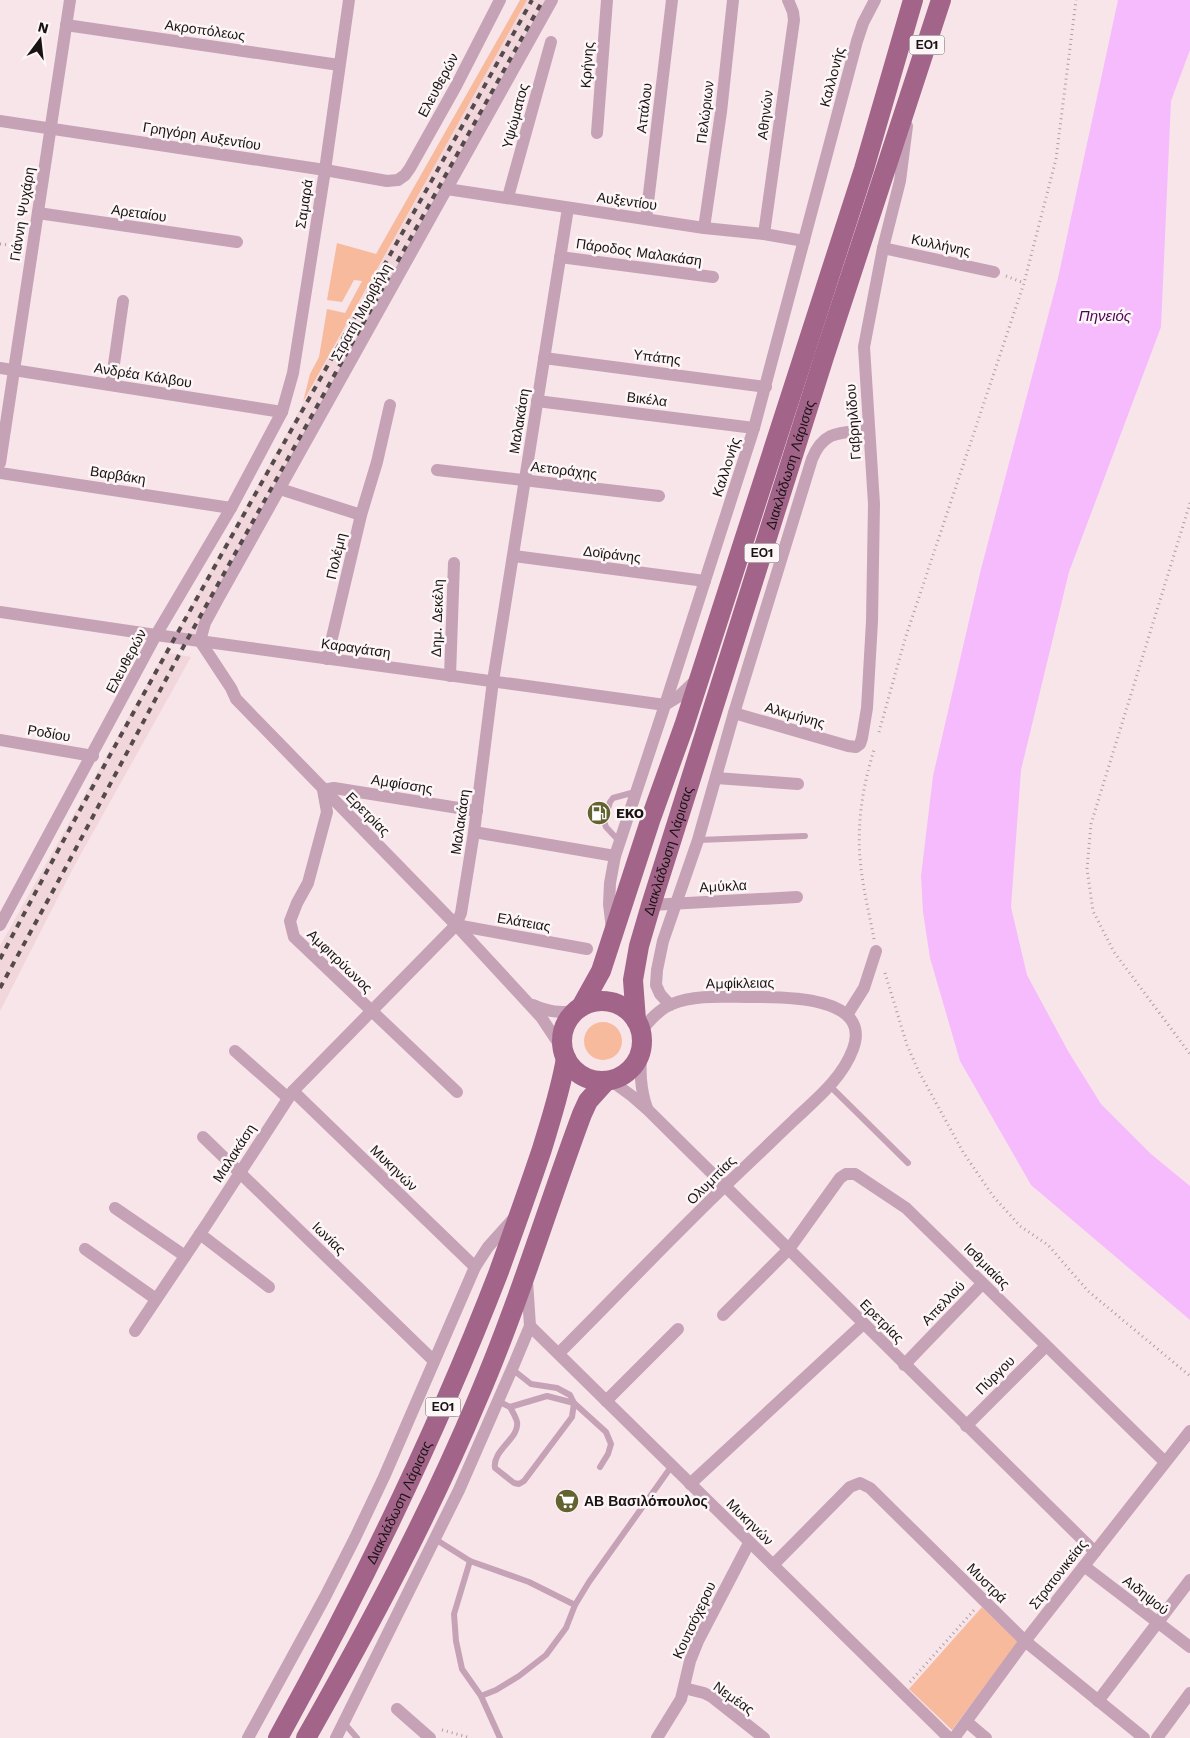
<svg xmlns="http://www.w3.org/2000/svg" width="1190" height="1738" viewBox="0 0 1190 1738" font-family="'Work Sans',sans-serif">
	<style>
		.built { fill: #f1d6db }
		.green { fill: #f7ba9d }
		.water { fill: #f6bbfd }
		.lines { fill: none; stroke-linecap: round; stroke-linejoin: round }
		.path { stroke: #ad9ea2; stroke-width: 3; stroke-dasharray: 1 4; stroke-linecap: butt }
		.lane { stroke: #c6a2b6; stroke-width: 6 }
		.street { stroke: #c6a2b6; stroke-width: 12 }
		.primary { stroke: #a26489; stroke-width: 20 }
		.rail { stroke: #544a4c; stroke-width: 4; stroke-dasharray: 6 6; stroke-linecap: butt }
		.labels { text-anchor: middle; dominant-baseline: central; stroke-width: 5; stroke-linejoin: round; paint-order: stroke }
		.shield { fill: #fdf6f7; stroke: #5e5759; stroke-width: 1 }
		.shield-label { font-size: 12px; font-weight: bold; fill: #1a1315 }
		.street-label { font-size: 14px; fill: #1a1315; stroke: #fdf6f7 }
		.poi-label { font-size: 14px; font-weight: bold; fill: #1a1315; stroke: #fdf6f7; text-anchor: start }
		.water-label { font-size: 15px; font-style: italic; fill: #4f0658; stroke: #fdf6f7 }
	</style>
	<rect width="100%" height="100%" fill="#f8e5e9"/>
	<g class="built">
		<path d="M527,0H558L202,636L177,631Z"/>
		<path d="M165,652L191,657L72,870L0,1011V946Z"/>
	</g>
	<g class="green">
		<path d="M520,0H527L303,402L310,374L319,357L327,309L345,313L362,281L354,280L342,302L327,300L337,243L376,254Z"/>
		<circle cx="603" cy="1041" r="19"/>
		<path d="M982,1607L1018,1642L952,1730L909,1689Z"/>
	</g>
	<path class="water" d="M1118,0H1190V50L1171,101L1161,327L1069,572L1021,770L1011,907L1027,975L1068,1051L1101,1104L1151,1154L1190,1186V1320L1031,1185L960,1061L930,958L923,912L921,876L933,776L981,569L1058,278Z"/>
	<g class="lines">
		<g class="path">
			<path d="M0,244L19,246"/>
			<path d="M1006,276L1024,283"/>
			<path d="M1190,503L1091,824L1087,869L1093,911L1114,952L1190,1054"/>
			<path d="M879,732L905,639L1024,283L1056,159L1076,0"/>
			<path d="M874,939C869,912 862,885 860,858C857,822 863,785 874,750"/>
			<path d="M885,973L907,1045L918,1070L963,1152L993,1196L1020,1226L1048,1245L1088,1291L1190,1376"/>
			<path d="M910,1682L974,1610"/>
			<path d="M442,1730L471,1738"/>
		</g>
		<g class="lane">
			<path d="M698,840L805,836"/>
			<path d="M619,841L606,827L604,821L610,802L613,798L635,792"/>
			<path d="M830,1086L908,1163"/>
			<path d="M498,1401L510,1407C512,1411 516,1417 517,1422C520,1438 492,1450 495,1468L514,1483L519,1484L524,1481L572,1417L574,1403L570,1395L557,1388L531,1384L512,1369"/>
			<path d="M510,1407L547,1396L574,1403L606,1432L611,1444L608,1454L600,1467"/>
			<path d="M435,1539L470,1561L529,1582L575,1605"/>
			<path d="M470,1561L454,1614L456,1641L462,1669L481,1696L496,1690L519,1676L546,1655L566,1628L575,1605L589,1582L671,1467"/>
			<path d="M481,1696L500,1738"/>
			<path d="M344,1723L357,1738"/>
		</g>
		<g class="street">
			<path d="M66,25L339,65"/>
			<path d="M0,121L325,170L387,181L398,180L405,175L410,168L456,86L500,0"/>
			<path d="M597,133L607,0"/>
			<path d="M447,189L704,228L764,234L804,241"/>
			<path d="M508,197L551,42"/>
			<path d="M38,213L237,242"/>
			<path d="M646,219L672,0"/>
			<path d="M704,228L721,112L733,0"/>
			<path d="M764,234L794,20L793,12L788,0"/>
			<path d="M883,248L994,272"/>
			<path d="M560,257L713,277"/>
			<path d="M544,358L766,387"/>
			<path d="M0,368L282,412"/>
			<path d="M111,385L123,301"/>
			<path d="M537,401L754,428"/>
			<path d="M0,463L70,0"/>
			<path d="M437,470L659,496"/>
			<path d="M0,473L231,508"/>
			<path d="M280,489L361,515"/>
			<path d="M514,556L705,581"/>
			<path d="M0,612L156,635L665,705L678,697L697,679"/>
			<path d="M200,641L205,623L218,599L552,0"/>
			<path d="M200,641L231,688L236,699L456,925L541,1017L563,1050"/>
			<path d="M327,659L361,515L377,462L390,405"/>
			<path d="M450,676L454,563"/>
			<path d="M734,713L848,746L856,747L860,744L862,738L867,708L872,621L874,504L864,347L883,248L900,181L907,126"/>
			<path d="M0,740L93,756"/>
			<path d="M716,778L798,784"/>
			<path d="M474,832L615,856"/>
			<path d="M651,905L797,897"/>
			<path d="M0,925L156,635L231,508L282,412L293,373L325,170L349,0"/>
			<path d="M456,925L587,949"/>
			<path d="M612,929L609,904L610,883L615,856L665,705L754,428L857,41L863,23L875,0"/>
			<path d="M533,1005C548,1012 560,1013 576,1011"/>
			<path d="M670,1005L660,994L656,985L657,970L663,941L698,840L734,713L812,459C824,430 840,433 868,430"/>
			<path d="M847,1015L864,988L876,951"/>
			<path d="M641,1049C640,1070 640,1089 647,1108"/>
			<path d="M235,1051L288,1098"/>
			<path d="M610,1080L632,1096L648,1110L1095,1552"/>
			<path d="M293,1091L475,1267"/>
			<path d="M457,1092L294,937L290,921L297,903L308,883L327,812L323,790L334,788L477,811"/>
			<path d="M203,1137L434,1361"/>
			<path d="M115,1208L185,1256"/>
			<path d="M200,1234L269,1287"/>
			<path d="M85,1249L156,1299"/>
			<path d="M723,1315L789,1249L840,1178L846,1174H855L906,1208L1165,1462"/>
			<path d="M530,1326L949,1738"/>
			<path d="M135,1331L208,1222L293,1091L456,925L461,913L474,832L493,681L568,208"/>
			<path d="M559,1353C615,1297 670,1239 727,1184C749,1163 771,1142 793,1121C815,1100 842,1079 853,1049C873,995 781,997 751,997C726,997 695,994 672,1004C659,1009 649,1021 641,1031"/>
			<path d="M904,1365L982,1284"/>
			<path d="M606,1401L678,1329"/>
			<path d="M966,1426L1046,1346"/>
			<path d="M690,1484L863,1324"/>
			<path d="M773,1565L850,1487L860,1483L870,1488L1025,1641L1144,1738"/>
			<path d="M1084,1566L1190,1647"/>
			<path d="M684,1688L704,1693L712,1697L764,1738"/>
			<path d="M1098,1701L1190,1580"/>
			<path d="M397,1709L430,1738"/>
			<path d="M967,1722L986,1738"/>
			<path d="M248,1738L325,1597L355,1538L384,1477L475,1267L488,1247L515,1217"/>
			<path d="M336,1738L459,1490L512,1369L530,1326L527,1281"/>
			<path d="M657,1738L681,1699L690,1661L698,1641L749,1543"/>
			<path d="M954,1738L1025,1641L1190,1431"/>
			<path d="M1157,1738L1190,1693"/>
		</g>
		<g class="primary">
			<circle cx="602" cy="1041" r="40"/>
			<path d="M581,1007L601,971L651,818L684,726L864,169L913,0"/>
			<path id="s1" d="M636,1020L633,980L639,946L651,905L824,357L941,0"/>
			<path id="s2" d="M278,1738C361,1588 436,1434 498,1274C513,1232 528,1191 542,1149C551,1119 561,1089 566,1058"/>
			<path d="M306,1738C369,1627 429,1515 478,1398C518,1305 547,1208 582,1114L588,1101L606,1081"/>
		</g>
		<g class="rail">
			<path d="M0,959C171,636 356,320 532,0"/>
			<path d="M0,988L66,867L187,640L543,0"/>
		</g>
	</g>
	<defs>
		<g id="fuel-disc" transform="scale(1.25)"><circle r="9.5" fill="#626330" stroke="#fdf6f7"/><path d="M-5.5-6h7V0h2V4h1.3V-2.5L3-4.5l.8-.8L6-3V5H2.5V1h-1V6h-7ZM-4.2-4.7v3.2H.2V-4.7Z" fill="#fff"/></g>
		<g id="supermarket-disc" transform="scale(1.25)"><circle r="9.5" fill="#626330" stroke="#fdf6f7"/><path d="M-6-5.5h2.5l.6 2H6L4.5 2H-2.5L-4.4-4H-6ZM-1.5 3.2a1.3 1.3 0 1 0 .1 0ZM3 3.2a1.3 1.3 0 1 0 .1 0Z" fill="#fff"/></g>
	</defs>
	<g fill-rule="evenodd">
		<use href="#fuel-disc" x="599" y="813"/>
		<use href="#supermarket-disc" x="567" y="1501"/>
	</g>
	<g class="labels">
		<g class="shield">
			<rect x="909.5" y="35.5" width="35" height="19" rx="4"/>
			<rect x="744.5" y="543.5" width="35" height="19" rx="4"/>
			<rect x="425.5" y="1397.5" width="35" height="19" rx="4"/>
		</g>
		<g class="shield-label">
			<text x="927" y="45">ΕΟ1</text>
			<text x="762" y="553">ΕΟ1</text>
			<text x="443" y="1407">ΕΟ1</text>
		</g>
		<g class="street-label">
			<text transform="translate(205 30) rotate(8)">Ακροπόλεως</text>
			<text transform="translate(587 65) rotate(-86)">Κρήνης</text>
			<text transform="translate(832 77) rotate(-75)">Καλλoνής</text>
			<text transform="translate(438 85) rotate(-62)">Ελευθερών</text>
			<text transform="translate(644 108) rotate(-83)">Αττάλου</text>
			<text transform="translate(705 112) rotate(-83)">Πελώριων</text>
			<text transform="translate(765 115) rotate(-83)">Αθηνών</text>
			<text transform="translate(515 116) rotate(-75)">Υψώματος</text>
			<text transform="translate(202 136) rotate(9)">Γρηγόρη Αυξεντίου</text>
			<text transform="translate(627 201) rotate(8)">Αυξεντίου</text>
			<text transform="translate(304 204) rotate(-81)">Σαμαρά</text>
			<text transform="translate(139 213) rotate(8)">Αρεταίου</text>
			<text transform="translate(22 214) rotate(-81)">Γιάννη Ψυχάρη</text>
			<text transform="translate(941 245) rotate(12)">Κυλλήνης</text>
			<text transform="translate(639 252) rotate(8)">Πάροδος Μαλακάση</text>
			<text transform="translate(361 312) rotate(-61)">Στρατή Μυριβήλη</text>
			<text transform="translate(657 357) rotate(7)">Υπάτης</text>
			<text transform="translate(143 375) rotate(9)">Ανδρέα Κάλβου</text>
			<text transform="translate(647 399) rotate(7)">Βικέλα</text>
			<text transform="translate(519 421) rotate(-81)">Μαλακάση</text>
			<text transform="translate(853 422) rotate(-94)">Γαβρηιλίδου</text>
			<text stroke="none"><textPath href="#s1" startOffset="579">Διακλάδωση Λάρισας</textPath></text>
			<text transform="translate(726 467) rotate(-72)">Καλλoνής</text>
			<text transform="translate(564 470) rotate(7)">Αετοράχης</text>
			<text transform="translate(118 475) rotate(9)">Βαρβάκη</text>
			<text transform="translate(612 554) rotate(7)">Δοϊράνης</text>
			<text transform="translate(336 556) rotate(-77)">Πολέμη</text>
			<text transform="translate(437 618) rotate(-88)">Δημ. Δεκέλη</text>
			<text transform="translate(356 648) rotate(8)">Καραγάτση</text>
			<text transform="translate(126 661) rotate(-62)">Ελευθερών</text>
			<text transform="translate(795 715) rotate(16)">Αλκμήνης</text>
			<text transform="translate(49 733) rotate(10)">Ροδίου</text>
			<text transform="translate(402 784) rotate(9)">Αμφίσσης</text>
			<text transform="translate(368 814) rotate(45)">Ερετρίας</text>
			<text transform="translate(460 822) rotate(-82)">Μαλακάση</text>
			<text stroke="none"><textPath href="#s1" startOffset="174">Διακλάδωση Λάρισας</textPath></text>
			<text transform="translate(723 886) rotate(-3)">Αμύκλα</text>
			<text transform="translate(524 922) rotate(10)">Ελάτειας</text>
			<text transform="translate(340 961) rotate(44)">Αμφιτρύωνος</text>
			<text transform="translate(740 983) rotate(-1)">Αμφίκλειας</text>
			<text transform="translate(234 1153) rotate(-57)">Μαλακάση</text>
			<text transform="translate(394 1168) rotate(44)">Μυκηνών</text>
			<text transform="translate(711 1180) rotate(-45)">Ολυμπίας</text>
			<text transform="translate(329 1238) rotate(44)">Ιωνίας</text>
			<text transform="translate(987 1266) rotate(45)">Ισθμιαίας</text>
			<text transform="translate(943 1303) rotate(-46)">Απελλού</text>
			<text transform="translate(882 1321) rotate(45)">Ερετρίας</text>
			<text transform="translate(995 1375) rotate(-45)">Πύργου</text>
			<text stroke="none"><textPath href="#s2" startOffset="265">Διακλάδωση Λάρισας</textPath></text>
			<text transform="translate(750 1522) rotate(45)">Μυκηνών</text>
			<text transform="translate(1058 1574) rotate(-52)">Στρατονικείας</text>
			<text transform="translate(987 1583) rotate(45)">Μυστρά</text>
			<text transform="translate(1146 1595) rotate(38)">Αιδηψού</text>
			<text transform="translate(694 1620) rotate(-65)">Κουτσόχερου</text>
			<text transform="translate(734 1698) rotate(35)">Νεμέας</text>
		</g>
		<g class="poi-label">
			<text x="616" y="813">EKO</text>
			<text x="584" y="1501">ΑΒ Βασιλόπουλος</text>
		</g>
		<g class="water-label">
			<text x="1105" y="316">Πηνειός</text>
		</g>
	</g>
	<g transform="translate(40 40) rotate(15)" stroke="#fdf6f7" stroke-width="4" paint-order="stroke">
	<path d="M0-4L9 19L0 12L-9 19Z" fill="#1a1315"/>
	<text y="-8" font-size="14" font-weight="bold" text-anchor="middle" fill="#1a1315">N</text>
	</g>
</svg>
